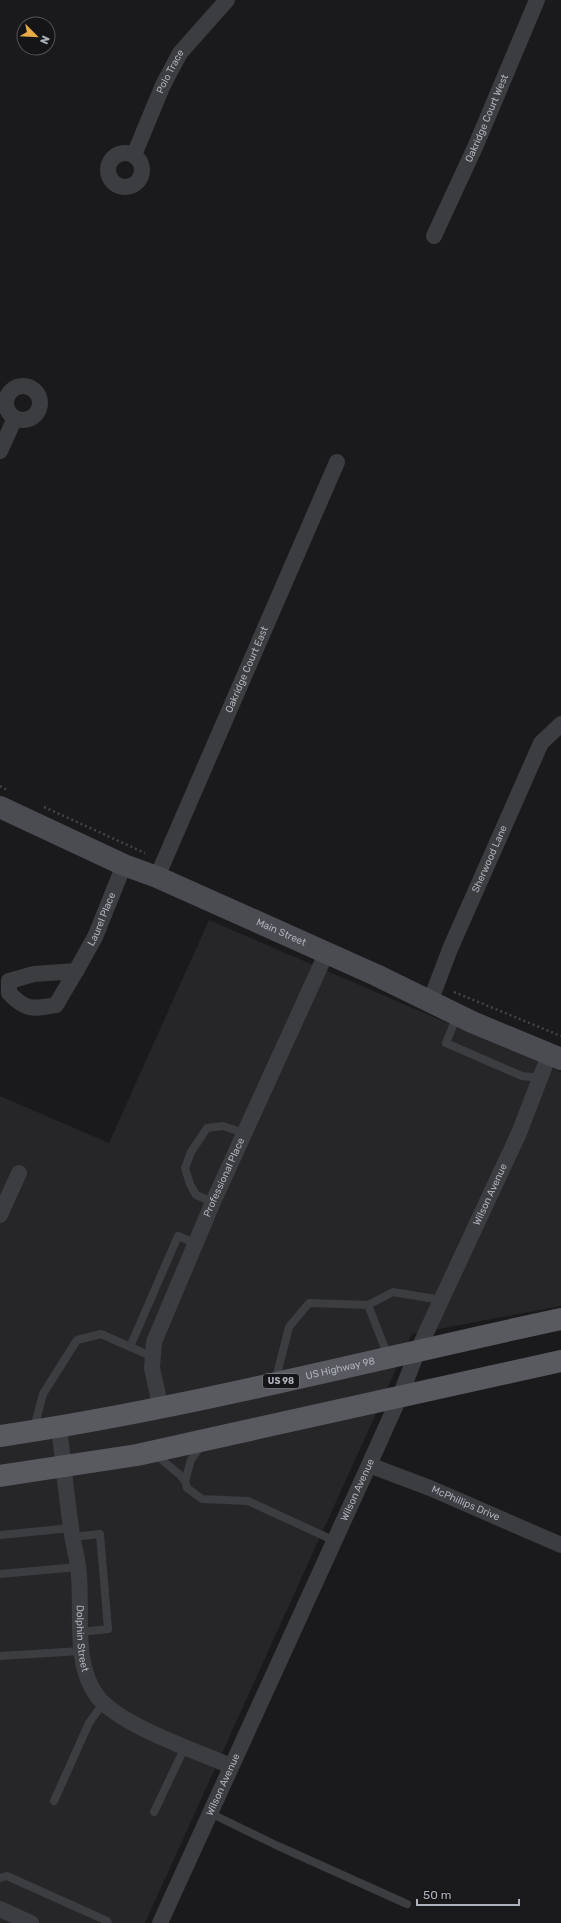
<svg xmlns="http://www.w3.org/2000/svg" width="561" height="1923" viewBox="0 0 561 1923" font-family="Rubik,sans-serif">
	<style>
		.built { fill: #262629 }
		.lines { fill: none; stroke-linecap: round; stroke-linejoin: round }
		.path { stroke: #414448; stroke-width: 2.5; stroke-dasharray: 2 3; stroke-linecap: butt }
		.service { stroke: #3b3d41; stroke-width: 8 }
		.minor { stroke: #3b3d41; stroke-width: 16 }
		.secondary { stroke: #4a4c51; stroke-width: 22 }
		.primary { stroke: #585a60; stroke-width: 22 }
		.labels { text-anchor: middle; dominant-baseline: central; stroke-width: 3.5; stroke-linejoin: round; paint-order: stroke }
		.shield { fill: #151517; stroke: #80838a; stroke-width: 1 }
		.shield-label { font-size: 9px; font-weight: bold; fill: #aeb2bb }
		.street-label { font-size: 10px; fill: #aeb2bb; stroke: #151517 }
	</style>
	<rect width="100%" height="100%" fill="#1a1a1c"/>
	<path class="built" d="M209,920L561,1072V1306L412,1334L145,1923H0V1096L109,1143Z"/>
	<g class="lines">
		<g class="path">
			<path d="M0,786L7,790"/>
			<path d="M44,807L145,853"/>
			<path d="M454,992L561,1036"/>
		</g>
		<g class="service">
			<path d="M457,1016L446,1043L522,1076L541,1078"/>
			<path d="M213,1202L196,1195L190,1184L185,1168L191,1152L207,1128L223,1126L244,1133"/>
			<path d="M368,1305L393,1292L441,1300"/>
			<path d="M130,1347L178,1236L195,1243"/>
			<path d="M275,1382L289,1327L309,1303L368,1305L388,1356"/>
			<path d="M34,1428L43,1394L77,1340L101,1334L153,1357"/>
			<path d="M155,1454L180,1475L185,1481L187,1488L202,1499L248,1501L335,1541"/>
			<path d="M185,1481L191,1460L201,1446"/>
			<path d="M0,1535L71,1528"/>
			<path d="M72,1537L100,1534L108,1629L81,1632"/>
			<path d="M0,1574L78,1567"/>
			<path d="M0,1656L81,1651"/>
			<path d="M54,1801L89,1723L104,1702"/>
			<path d="M154,1812L185,1747"/>
			<path d="M210,1813L278,1846L407,1904"/>
			<path d="M0,1878L7,1876L107,1921L108,1923"/>
		</g>
		<g class="minor">
			<circle cx="125" cy="170" r="17"/>
			<path id="s1" d="M134,155L163,85L180,53L227,0"/>
			<path id="s2" d="M434,236L476,145L537,0"/>
			<circle cx="23" cy="403" r="17"/>
			<path d="M0,451L15,418"/>
			<path id="s3" d="M157,877L337,462"/>
			<path d="M76,971L56,1005C33,1009 26,1011 9,993V981L34,974Z"/>
			<path id="s4" d="M76,971L95,937L124,865"/>
			<path id="s5" d="M430,1002L450,949L541,743L561,724"/>
			<path d="M0,1215L19,1173"/>
			<path id="s6" d="M161,1409L152,1368L154,1342L213,1202L326,954"/>
			<path id="s7" d="M59,1427C63,1460 66,1494 71,1527C72,1540 76,1552 78,1566C84,1606 71,1661 97,1696C119,1725 196,1751 231,1766"/>
			<path id="s8" d="M369,1465L430,1488L561,1545"/>
			<path d="M0,1909L31,1923"/>
			<path id="s9" d="M160,1923L369,1465L400,1396L418,1350L519,1133L549,1055"/>
		</g>
		<path class="secondary" id="s10" d="M0,807L124,865L157,877L376,975L472,1022L561,1059"/>
		<g class="primary">
			<path id="s11" d="M0,1436C189,1408 374,1359 561,1319"/>
			<path d="M0,1476L137,1455L561,1361"/>
		</g>
	</g>
	<g class="labels">
		<rect class="shield" x="263" y="1374" width="36" height="14" rx="3"/>
		<g class="shield-label">
			<text x="281" y="1381">US 98</text>
		</g>
		<g class="street-label">
			<text stroke="none"><textPath href="#s1" startOffset="91">Polo Trace</textPath></text>
			<text stroke="none"><textPath href="#s2" startOffset="129">Oakridge Court West</textPath></text>
			<text stroke="none"><textPath href="#s3" startOffset="226">Oakridge Court East</textPath></text>
			<text stroke="none"><textPath href="#s5" startOffset="155">Sherwood Lane</textPath></text>
			<text stroke="none"><textPath href="#s4" startOffset="58">Laurel Place</textPath></text>
			<text stroke="none"><textPath href="#s10" startOffset="308">Main Street</textPath></text>
			<text stroke="none"><textPath href="#s6" startOffset="247">Professional Place</textPath></text>
			<text stroke="none"><textPath href="#s9" startOffset="800">Wilson Avenue</textPath></text>
			<text stroke="none"><textPath href="#s11" startOffset="347">US Highway 98</textPath></text>
			<text stroke="none"><textPath href="#s9" startOffset="476">Wilson Avenue</textPath></text>
			<text stroke="none"><textPath href="#s8" startOffset="104">McPhillips Drive</textPath></text>
			<text stroke="none"><textPath href="#s7" startOffset="213">Dolphin Street</textPath></text>
			<text stroke="none"><textPath href="#s9" startOffset="152">Wilson Avenue</textPath></text>
		</g>
	</g>
	<g transform="translate(36 36) rotate(114)"><circle r="19" fill="#151517" stroke="#525459"/>
	<path d="M0-3L7 15L0 10L-7 15Z" fill="#e7ab48"/>
	<text y="-6" font-size="11" font-weight="bold" text-anchor="middle" fill="#aeb2bb">N</text>
	</g>
	<path d="M417 1899v6h102v-6" fill="none" stroke="#aeb2bb" stroke-width="2"/>
	<text x="423" y="1899" font-size="12" fill="#aeb2bb" stroke="#151517" stroke-width="3" paint-order="stroke">50 m</text>
</svg>
